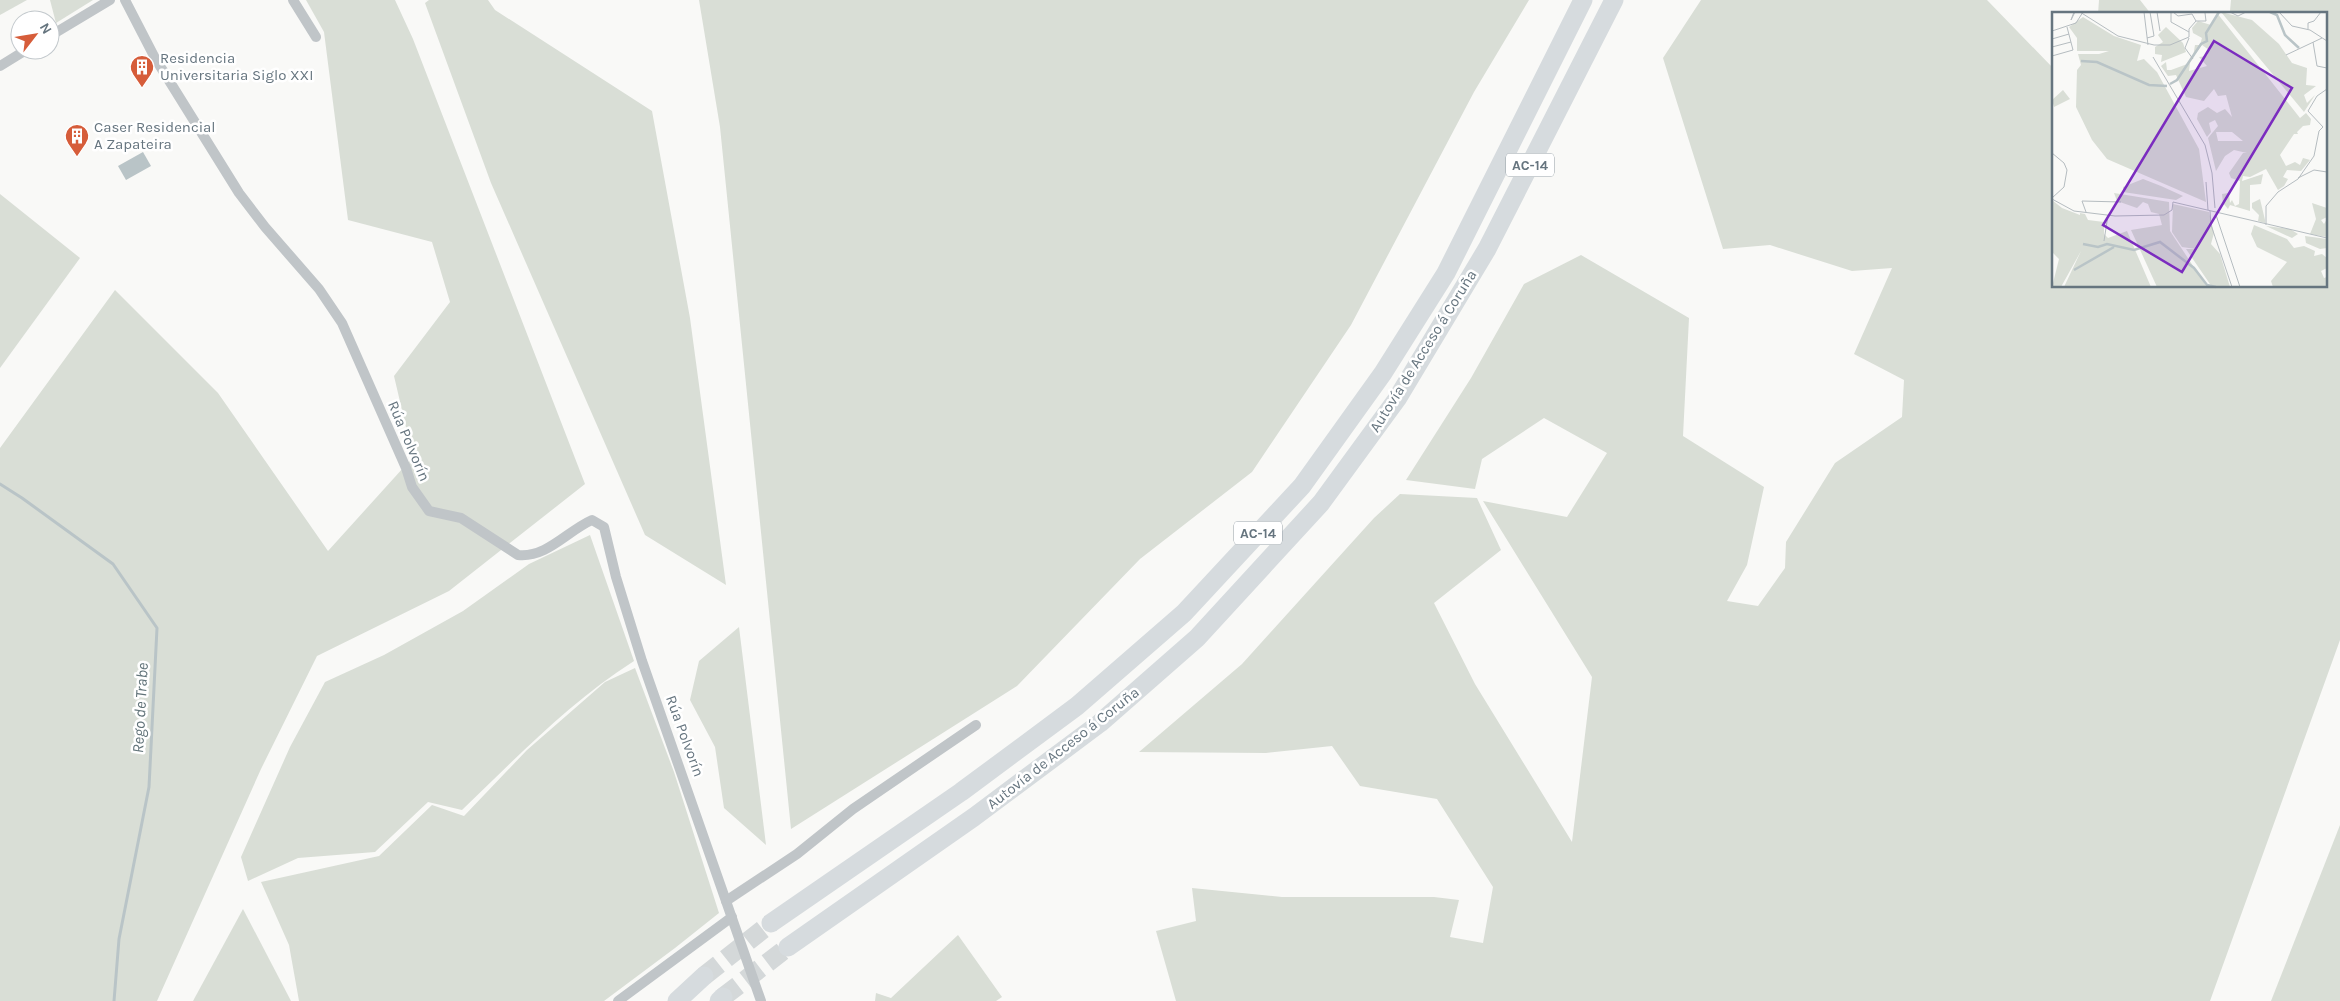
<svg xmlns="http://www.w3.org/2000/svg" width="2340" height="1001" viewBox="0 0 2340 1001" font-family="Karla,sans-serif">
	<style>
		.green { fill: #d9ded6 }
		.water { fill: #b9c4c7 }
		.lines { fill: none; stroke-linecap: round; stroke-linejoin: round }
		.stream { stroke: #b9c4c7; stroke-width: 3 }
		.highway-tunnel { stroke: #d4d8d9; stroke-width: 19; stroke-dasharray: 19 9; stroke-linecap: butt }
		.street { stroke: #c0c5c8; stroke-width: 10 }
		.highway { stroke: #d6dbde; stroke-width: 19 }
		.labels { text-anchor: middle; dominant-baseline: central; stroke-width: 5; stroke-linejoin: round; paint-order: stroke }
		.shield { fill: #fff; stroke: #949ea5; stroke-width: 1 }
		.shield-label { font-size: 14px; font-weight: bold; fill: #66757f }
		.poi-label { font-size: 15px; fill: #66757f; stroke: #fff; text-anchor: start }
		.street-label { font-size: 15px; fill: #66757f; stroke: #fff }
		.water-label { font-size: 16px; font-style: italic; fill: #617379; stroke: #fff }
		.inset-river { fill: none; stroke: #b9c4c7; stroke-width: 2.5 }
		.inset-road { fill: none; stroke: #b5bcc0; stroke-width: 1 }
		.view { fill: #7b2cbf; fill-opacity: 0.15; stroke: #7b2cbf; stroke-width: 2.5 }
		.inset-edge { fill: none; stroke: #66757f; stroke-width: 2.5 }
	</style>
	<rect width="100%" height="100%" fill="#f9f9f7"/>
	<g class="green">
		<path d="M0,0H27L0,15Z"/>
		<path d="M50,0H93L56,23Z"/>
		<path d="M306,0H395L413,39L585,484L449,591L317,656L261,769L157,1001H0V448L115,290L218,393L328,551L413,457L394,376L450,302L432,242L348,220L324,32Z"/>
		<path d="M429,0H488L495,10L652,111L690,318L726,585L645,535L491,183L425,3Z"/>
		<path d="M699,0H1529L1474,92L1351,325L1252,472L1140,559L1017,686L791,829L720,127Z"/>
		<path d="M1701,0H1987L2054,69V286H2326V14H2214L2230,11L2231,0H2340V640L2210,1001H1176L1156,931L1196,921L1192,888L1282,897H1434L1459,900L1450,937L1483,943L1493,887L1437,799L1360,786L1332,746L1266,753L1139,752L1242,664L1374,518L1400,494L1477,498L1501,550L1434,603L1475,684L1572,842L1592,677L1483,501L1567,517L1607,453L1544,418L1482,459L1475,489L1406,480L1471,378L1524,284L1581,255L1689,318L1683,436L1764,487L1747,565L1727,601L1758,606L1785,568L1786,542L1835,463L1902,417L1904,380L1854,354L1892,268L1852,271L1770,245L1723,249L1663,58Z"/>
		<path d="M2099,0H2140L2151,14H2098Z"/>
		<path d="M0,194L80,258L0,368Z"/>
		<path d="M590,535L634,661C570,702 517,757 462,810L428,802L375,852L298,858L248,881L241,857L290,747L325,682L384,655L463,611L529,564Z"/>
		<path d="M739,627L766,845L724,808L715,747L690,700L699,661Z"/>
		<path d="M635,668L674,772L719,913L675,948L604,1001H299L289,945L261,882L379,856L432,805L464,816L527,750L605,682Z"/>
		<path d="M2340,825V1001H2271Z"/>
		<path d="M243,909L291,1001H193Z"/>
		<path d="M958,935L1002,997L996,1001H875L876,993L891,998Z"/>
	</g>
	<path class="water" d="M143,152L151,166L126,180L118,166Z"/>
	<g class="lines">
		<path class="stream" d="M0,484L22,498L113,564L157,628L149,787L119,939L114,1001"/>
		<g class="highway-tunnel">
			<path d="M704,976L771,923"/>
			<path d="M723,997L788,947"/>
		</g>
		<g class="street">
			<path d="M125,0L155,58L239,193L265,227L319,289L342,323L406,468L412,487L429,511L461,518L518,555C547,558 567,531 592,520L604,527L616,577L642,661L761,1001"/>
			<path d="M293,0L316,37"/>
			<path d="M50,36L110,0"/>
			<path d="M0,66L26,50"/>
			<path d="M726,901L797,854L853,809L976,725"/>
			<path d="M618,1001L732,917"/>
		</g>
		<g class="highway">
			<path d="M771,923L961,792L1077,706L1184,613L1302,486L1383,373L1446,273L1583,0"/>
			<path d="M788,947L974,817L1100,723L1197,638L1321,503L1397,399L1487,249L1614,0"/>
			<path d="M677,1001L704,976"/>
			<path d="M719,1001L723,997"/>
		</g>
	</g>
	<defs>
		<g id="building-pin" transform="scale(1.25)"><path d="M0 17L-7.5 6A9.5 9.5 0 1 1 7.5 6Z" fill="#d65d3a" stroke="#fff"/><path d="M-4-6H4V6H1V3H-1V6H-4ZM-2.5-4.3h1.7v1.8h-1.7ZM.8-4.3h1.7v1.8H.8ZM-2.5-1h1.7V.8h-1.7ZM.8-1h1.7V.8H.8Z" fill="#fff"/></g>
	</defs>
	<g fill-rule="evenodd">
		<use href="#building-pin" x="142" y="67"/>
		<use href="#building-pin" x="77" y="136"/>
	</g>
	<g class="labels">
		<g class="shield">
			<rect x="1506" y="153.5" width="48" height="23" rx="4"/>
			<rect x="1234" y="521.5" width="48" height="23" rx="4"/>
		</g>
		<g class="shield-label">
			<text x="1530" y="165">AC-14</text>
			<text x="1258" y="533">AC-14</text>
		</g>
		<g class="poi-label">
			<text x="160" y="58">Residencia<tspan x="160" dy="17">Universitaria Siglo XXI</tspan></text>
			<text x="94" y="127">Caser Residencial<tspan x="94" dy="17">A Zapateira</tspan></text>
		</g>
		<g class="street-label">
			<text transform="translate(1423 351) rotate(-58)">Autovía de Acceso á Coruña</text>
			<text transform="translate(409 441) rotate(67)">Rúa Polvorín</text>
			<text transform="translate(685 736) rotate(70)">Rúa Polvorín</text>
			<text transform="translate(1063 748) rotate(-38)">Autovía de Acceso á Coruña</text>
		</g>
		<g class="water-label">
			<text transform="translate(140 708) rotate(-87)">Rego de Trabe</text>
		</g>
	</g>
	<g transform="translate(2052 12)">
		<rect width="275" height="275" fill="#f9f9f7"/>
		<path d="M169,0L200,8L227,32L240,51L255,56L254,73L264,74L252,83L255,91L263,83L252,100ZM165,1L248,106L254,101L259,107L258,113L251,114L245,120L246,122H242L228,143L234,154L243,150L248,153L251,146L258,148L249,159L235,158L231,165L236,167L232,174L226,178L214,157L198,165L191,164L190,169L211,162L209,172L198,173V199L178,193L176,197L171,191L170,182L177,181L178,191L180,188L183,194L187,192L188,169L179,166L177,161L191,141H195L182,138L173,144L164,159L156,126L166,114L163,108L157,111L159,120L155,125L145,107L146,101L156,95L165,101L173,97L180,105L174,83L166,84L162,77L152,89L134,85L124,63L116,64L109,54L114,50L115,58H119L138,51L137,59L155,54L147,45L155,44L157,38L150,33L141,45L143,33H148L150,26L141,21L140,16L146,9L159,13ZM164,120H180L191,129H166ZM31,5L62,24L89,33L85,49L92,47L105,60L147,137L154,190L55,147L40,128L24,95L25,58L29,53L26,42H47L57,39H25V26L17,15ZM114,15L131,31L134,40L109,50L110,43L103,42V35L111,30L106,23ZM11,78L18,87L2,95L0,88ZM91,167L109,174L131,184L124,188L71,180V175ZM62,181L117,190L118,219L155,275H105L79,218L110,213L107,202L99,200L96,192L91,190L85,196L65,189ZM208,187L213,208V211L206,209L207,203L200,196V191ZM0,188L10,196L28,203V201L33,202L36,208L52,210V222L56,226L75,219L99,275H12L29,239L9,275H0L7,247L0,240ZM260,191L275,196V205L269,208L272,212L275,207V225L258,222L264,207ZM121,192L157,200L162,221L159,232L168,242L178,275H160L134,237H144L130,235L120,220ZM202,213L235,227L242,236L252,234L263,239L262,244L270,242L275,246V256L269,259L272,266L275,265V275H221L219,269L235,250L205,235L199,222ZM214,214L238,217L246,222L240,226ZM253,224L275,227V236L268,237L254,231Z" fill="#d9ded6" fill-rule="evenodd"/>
		<path class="inset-river" d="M218,0L225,3L233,23L247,36M29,49L45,50L97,73L115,74M118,72L125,68L149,32L155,29L154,21L167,0M31,232L46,235L55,232L82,238L108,230L142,256L155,273L164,275M22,258L62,235"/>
		<path class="inset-road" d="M22,0L19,8L23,0M28,0L66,24L102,33H118L137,25V17L144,9M92,0L96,33M105,0L108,19M119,0V10L137,20M121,0L126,4L140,2L144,9M178,0L186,4L194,0M227,0L240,14L258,18L275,29V38M144,9H154L153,1M256,17V11L262,9L269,0M0,19L24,11L31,0M95,26L102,24L98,0M137,26L133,36L141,47M0,27L17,22M261,30L265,54L275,56M0,35L19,30M234,43L270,26M0,44L21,38L15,15M101,45L153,133L160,161L163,196M0,141L12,151L15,158L12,175L0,186M246,166L262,158L275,160M154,170L156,198M0,187L22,199L63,204L112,203L120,198L121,190L275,226M158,199L159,213L180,275M34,200L30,189L69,190M164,203L188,275M214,213V194L226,180L246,167L262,144L267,119L271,115L256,99L265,84L275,77M52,229L56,203"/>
		<path class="view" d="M162,29L240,76L130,260L51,213Z"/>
		<rect width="275" height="275" class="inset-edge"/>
	</g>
	<g transform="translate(35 35) rotate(59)"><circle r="24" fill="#ffffff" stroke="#c2c8cc"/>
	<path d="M0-4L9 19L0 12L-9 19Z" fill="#d65d3a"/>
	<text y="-8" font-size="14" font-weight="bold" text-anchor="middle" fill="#66757f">N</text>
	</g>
</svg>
